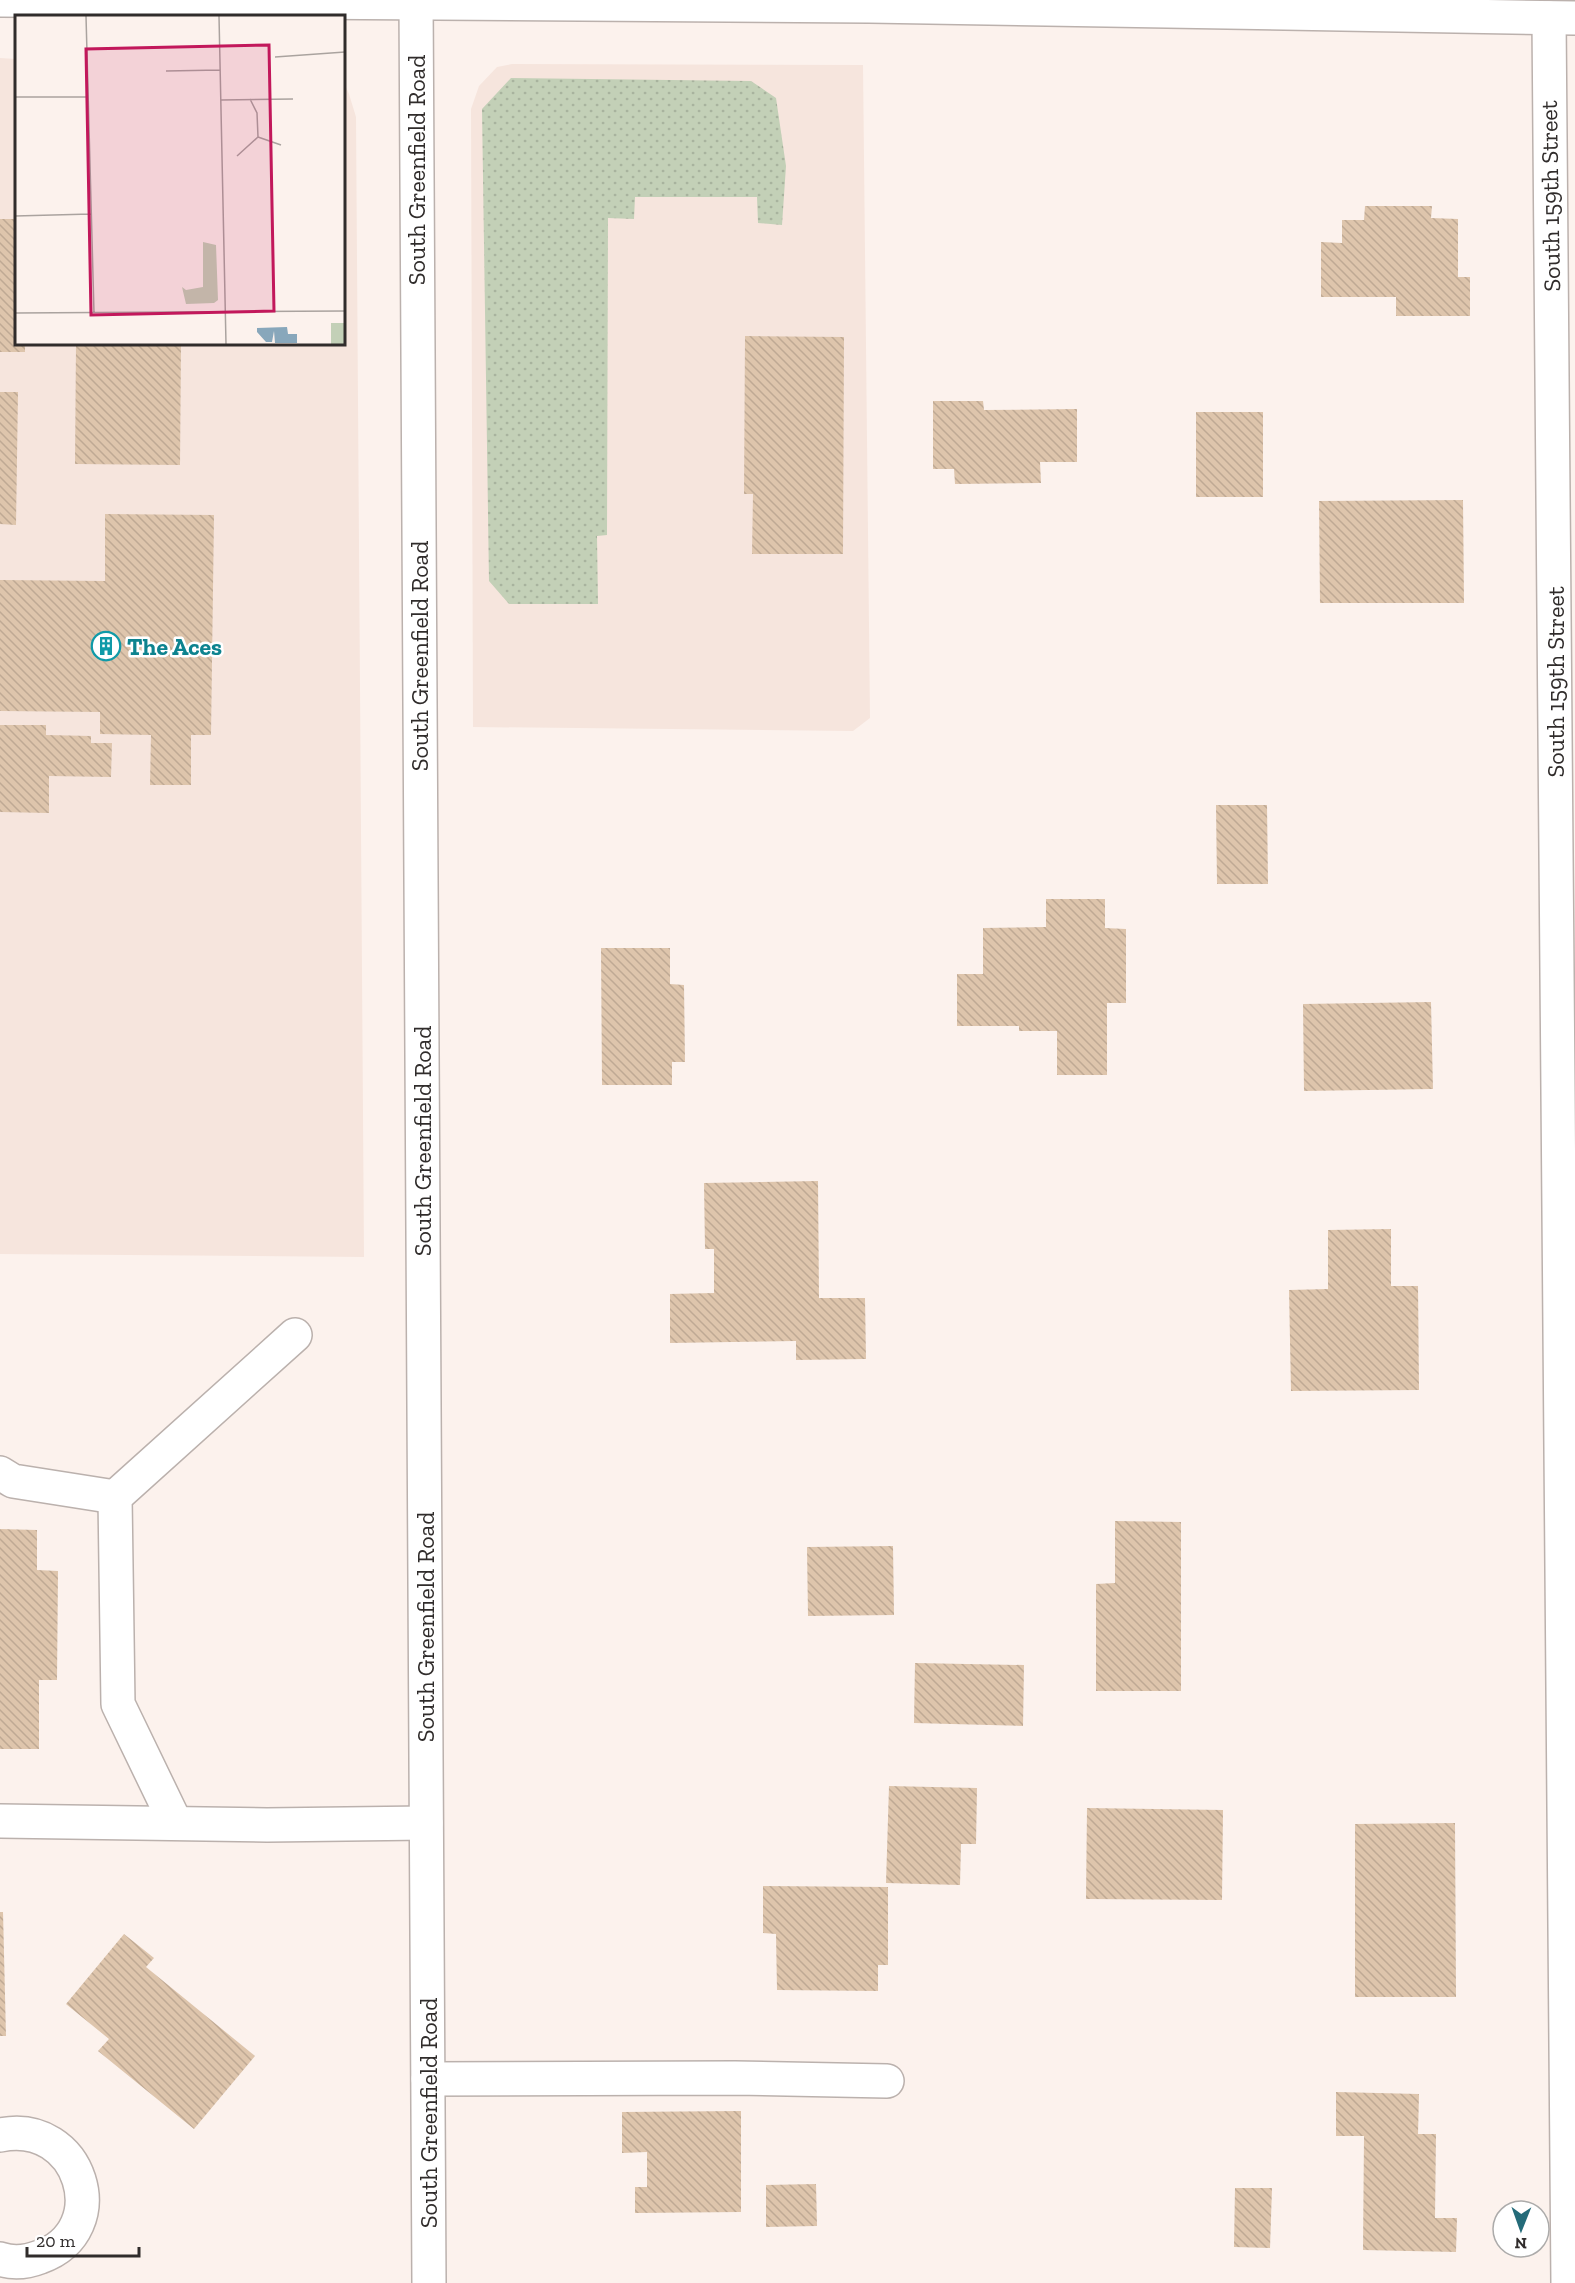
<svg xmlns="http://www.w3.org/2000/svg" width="1575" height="2283" viewBox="0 0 1575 2283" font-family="'Zilla Slab',serif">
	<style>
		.built { fill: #f6e5dd }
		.park { fill: url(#park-dots) }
		.building { fill: url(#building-back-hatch) }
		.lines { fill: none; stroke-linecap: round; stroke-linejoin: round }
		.minor-casing { stroke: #bbb1ad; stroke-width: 36 }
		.major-casing { stroke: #bbb1ad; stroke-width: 36 }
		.minor { stroke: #fff; stroke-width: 33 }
		.major { stroke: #fff; stroke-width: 33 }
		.labels { text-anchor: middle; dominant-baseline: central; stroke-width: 5; stroke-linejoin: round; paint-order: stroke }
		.street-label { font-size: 24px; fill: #302c2b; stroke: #fff }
		.culture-label { font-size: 24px; font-weight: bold; fill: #0d838f; stroke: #fff; text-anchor: start }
		.inset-road { fill: none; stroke: #aaa39f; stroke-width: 1.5 }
		.view { fill: #c2185b; fill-opacity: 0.15; stroke: #c2185b; stroke-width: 3 }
		.inset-edge { fill: none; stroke: #302c2b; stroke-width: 3 }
	</style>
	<defs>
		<pattern id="park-dots" width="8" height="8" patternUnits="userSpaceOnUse" patternTransform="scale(1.5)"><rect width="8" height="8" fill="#c3d0b7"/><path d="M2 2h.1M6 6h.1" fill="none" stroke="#a8b39e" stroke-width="1.8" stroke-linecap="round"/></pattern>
		<pattern id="building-back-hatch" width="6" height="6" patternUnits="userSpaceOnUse" patternTransform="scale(1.5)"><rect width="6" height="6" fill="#dec5ac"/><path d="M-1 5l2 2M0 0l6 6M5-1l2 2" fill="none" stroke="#bfa994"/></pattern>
	</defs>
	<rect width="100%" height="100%" fill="#fcf2ed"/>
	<g class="built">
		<path d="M0,58L16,59V344H344V83L349,94L356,117L364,1257L0,1254Z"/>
		<path d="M512,64L863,65L870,718L853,731L473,727L471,109L479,86L497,67Z"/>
	</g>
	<path class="park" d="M511,78L751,81L776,98L786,166L782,225L758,223L757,197H635L634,219L608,218L607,535L597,536L598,604H509L489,581L482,109Z"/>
	<g class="building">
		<path d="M1365,206H1432L1431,218L1458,219V277H1470V316H1396V297H1321V242L1342,243V220H1364Z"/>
		<path d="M0,219H16V344H25V352H0Z"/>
		<path d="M745,336L844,337L843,554H752L753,494H744Z"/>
		<path d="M76,344H181L180,465L75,464Z"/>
		<path d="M0,392H18L16,525L0,524Z"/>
		<path d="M933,401H983L984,410L1077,409V462H1040L1041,483L955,484L954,469H933Z"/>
		<rect x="1196" y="412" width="67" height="85"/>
		<path d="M1463,500L1464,603H1320L1319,501Z"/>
		<path d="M105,514L214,515L211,735H191V785H150L151,735L100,734V712L0,711V580L105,581Z"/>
		<path d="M0,725H46V735L91,736V743H112L111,777L49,776V813L0,812Z"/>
		<path d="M1216,805H1267L1268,884H1217Z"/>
		<path d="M1046,899H1105V928L1126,929V1003H1107V1075H1057V1031H1019V1026H957V974H983V928L1046,927Z"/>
		<path d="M601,948H670V984L684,985L685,1062H672V1085H602Z"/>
		<path d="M1431,1002L1433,1089L1304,1091L1303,1004Z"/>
		<path d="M818,1181L819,1298H865L866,1359L796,1360V1341L670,1343V1294L714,1293V1249H705L704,1183Z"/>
		<path d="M1391,1229V1286H1418L1419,1390L1291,1391L1289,1290L1328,1289V1230Z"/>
		<path d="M1115,1521L1181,1522V1691H1096V1584L1115,1583Z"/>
		<path d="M0,1529L37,1530V1570L58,1571L57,1680H39V1749H0Z"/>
		<path d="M893,1546L894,1615L808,1616L807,1547Z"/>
		<path d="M915,1663L1024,1665L1023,1726L914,1723Z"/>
		<path d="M889,1786L977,1788L976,1844H961L960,1885L886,1883Z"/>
		<path d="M1087,1808L1223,1810L1222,1900L1086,1899Z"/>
		<path d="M1455,1823L1456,1997H1355V1824Z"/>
		<path d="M763,1886L888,1887V1965H878V1991L777,1990L776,1934L763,1933Z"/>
		<path d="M0,1912H3L6,2036H0Z"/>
		<path d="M124,1934L154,1958L146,1967L255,2056L194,2129L98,2051L109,2039L66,2004Z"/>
		<path d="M1336,2092L1419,2094L1418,2134H1436L1435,2218H1457L1456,2252L1363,2250L1364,2136H1336Z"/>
		<path d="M741,2111V2212L635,2213V2187H647V2152L622,2153V2112Z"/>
		<path d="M816,2184L817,2226L766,2227V2185Z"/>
		<path d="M1235,2188H1272L1270,2248L1234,2247Z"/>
	</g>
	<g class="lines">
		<g class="minor-casing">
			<g id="minor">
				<path d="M1549,18L1568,2283"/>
				<path d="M0,1473L13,1481L115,1497"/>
				<path d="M0,1821L267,1825L426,1823"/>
				<path d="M175,1822L118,1704L115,1497L295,1335"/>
				<path d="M428,2079L735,2078L887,2081"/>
				<path d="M0,2135C81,2118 116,2230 40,2257C27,2262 14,2264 0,2259"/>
			</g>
		</g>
		<g class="major-casing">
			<g id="major">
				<path d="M0,0L869,6L1575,18"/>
				<path d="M416,0L429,2283"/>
			</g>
		</g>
		<use href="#minor" class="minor"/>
		<use href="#major" class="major"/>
	</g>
	<defs>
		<g id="building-ring" transform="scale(1.5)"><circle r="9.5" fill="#fff" stroke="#0f9aa8" stroke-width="1.5"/><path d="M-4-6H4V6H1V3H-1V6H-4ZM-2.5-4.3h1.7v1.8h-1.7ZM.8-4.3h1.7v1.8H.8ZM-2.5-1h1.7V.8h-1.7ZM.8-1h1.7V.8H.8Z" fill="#0f9aa8"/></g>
	</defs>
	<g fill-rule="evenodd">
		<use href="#building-ring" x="106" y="646"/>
	</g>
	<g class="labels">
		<g class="street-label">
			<text transform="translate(416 170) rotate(-90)">South Greenfield Road</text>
			<text transform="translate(1550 196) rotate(-91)">South 159th Street</text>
			<text transform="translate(419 656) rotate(-90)">South Greenfield Road</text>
			<text transform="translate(1555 682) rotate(-90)">South 159th Street</text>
			<text transform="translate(422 1141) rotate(-90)">South Greenfield Road</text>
			<text transform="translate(425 1627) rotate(-90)">South Greenfield Road</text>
			<text transform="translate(428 2113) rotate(-90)">South Greenfield Road</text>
		</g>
		<g class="culture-label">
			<text x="127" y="646">The Aces</text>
		</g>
	</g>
	<g transform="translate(15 15)">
		<rect width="330" height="330" fill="#fcf2ed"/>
		<path d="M316,308H330V329H316Z" fill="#c3d0b7"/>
		<path d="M188,227L201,230L203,285L199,288L171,289L167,272L171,275L188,272Z" fill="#c3d0b7"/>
		<path d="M272,312L273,319H282V328H260L259,316L257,327H251L242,317V313Z" fill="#88a7bb"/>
		<path class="inset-road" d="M71,1L79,298M204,1L211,329M260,42L330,37M151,56L205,55M0,82H73M206,85L278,84M243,122L266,130M222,141L243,122L242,98L235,84M0,201L76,199M0,298L330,296"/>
		<path class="view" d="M254,30L259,296L76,300L71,34Z"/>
		<rect width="330" height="330" class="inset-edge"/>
	</g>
	<g transform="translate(1521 2229) rotate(181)"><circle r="28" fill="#ffffff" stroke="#acabaa" stroke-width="1.5"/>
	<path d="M0-4.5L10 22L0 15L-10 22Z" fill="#246b79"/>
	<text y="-9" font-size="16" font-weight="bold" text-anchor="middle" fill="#302c2b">N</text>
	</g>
	<path d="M27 2247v9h112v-9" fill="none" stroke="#302c2b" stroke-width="3"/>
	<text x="36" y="2247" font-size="18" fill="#302c2b" stroke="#ffffff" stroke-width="4.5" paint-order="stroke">20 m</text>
</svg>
